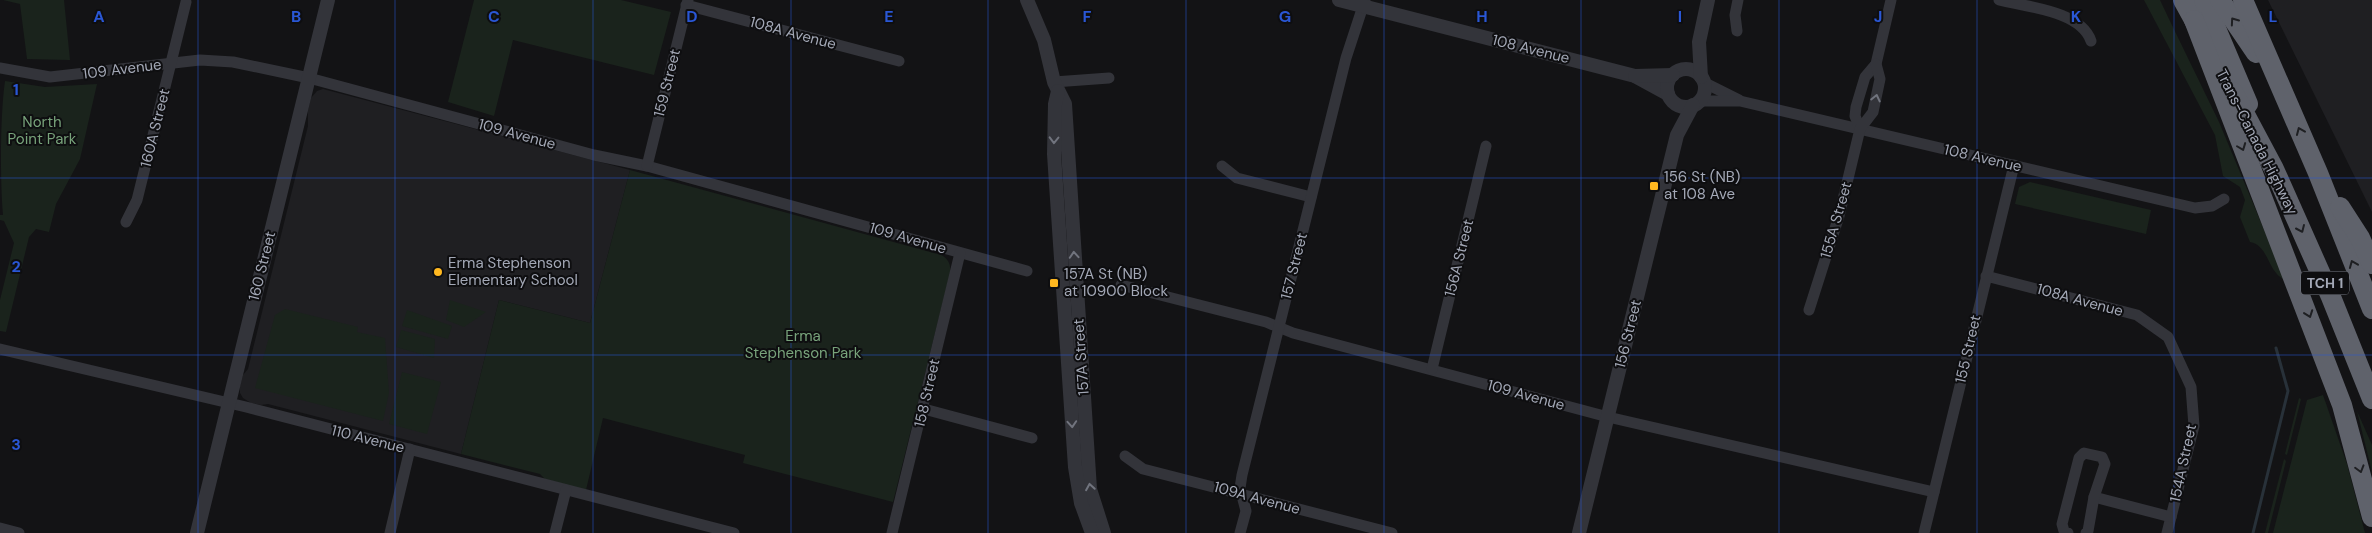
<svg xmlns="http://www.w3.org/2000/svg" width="2372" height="533" viewBox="0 0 2372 533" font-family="'DM Sans',sans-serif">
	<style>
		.built { fill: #1f1f22 }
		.green { fill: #1a231c }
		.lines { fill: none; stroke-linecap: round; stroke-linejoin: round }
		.stream { stroke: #283139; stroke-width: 3 }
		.minor { stroke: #33343a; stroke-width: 11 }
		.tertiary { stroke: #33343a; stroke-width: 14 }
		.motorway { stroke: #5f626b; stroke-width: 20 }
		.oneway { stroke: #1e1f22 }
		.oneway2 { stroke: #71747e }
		.grid { fill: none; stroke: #2a57d5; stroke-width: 1; stroke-opacity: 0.55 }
		.poi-dot { fill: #ffb820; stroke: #0e0e10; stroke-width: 2 }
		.labels { text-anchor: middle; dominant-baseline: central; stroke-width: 4; stroke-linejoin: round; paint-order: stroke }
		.shield { fill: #0e0e10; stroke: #767a84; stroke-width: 1 }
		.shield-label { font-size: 14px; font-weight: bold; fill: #a3a8b6 }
		.street-label { font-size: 15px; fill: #a3a8b6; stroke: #0e0e10 }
		.park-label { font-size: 15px; fill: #78a37b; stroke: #0e0e10 }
		.poi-label { font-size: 15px; fill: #a3a8b6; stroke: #0e0e10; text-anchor: start }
		.grid-label { font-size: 16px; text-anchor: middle; font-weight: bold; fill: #2a57d5; stroke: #0e0e10; stroke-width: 4; stroke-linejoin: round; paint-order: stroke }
	</style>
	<rect width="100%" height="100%" fill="#131315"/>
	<g class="built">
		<path d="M2268,0H2372V212Z"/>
		<path d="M323,89L630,170L590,323L499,300L461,454L268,404L261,405L251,403L243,398L240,393V386L243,375L248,369L308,126V110L311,98L317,91Z"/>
	</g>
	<g class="green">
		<path d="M3,0H64L70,60L27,59L20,4Z"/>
		<path d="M474,0H621L671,12L654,75L513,40L494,116L448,102Z"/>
		<path d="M2144,0H2160L2168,17L2219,122L2285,280C2267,272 2269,245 2250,242L2240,217L2245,200L2240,187L2223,176L2215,135Z"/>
		<path d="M5,81L45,87L97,84L80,159L56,204L49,232L36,229L29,237L6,332L0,331V300L14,243L4,221L0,220V215H3C0,180 0,116 5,81Z"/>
		<path d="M630,170L941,255C949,259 951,265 950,273L893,502L743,463L745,455L603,418L586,490L545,479L540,474L461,454L499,300L590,323Z"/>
		<path d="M2030,182L2151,210L2146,234L2015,204L2019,187Z"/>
		<path d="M450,300L486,312L464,327L446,320Z"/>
		<path d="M285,309L358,327L357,332L385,338L389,393L383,421L255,388L275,315Z"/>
		<path d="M407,310L452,326L448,339L402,326Z"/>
		<path d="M401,330L435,339L434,358L396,347Z"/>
		<path d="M402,372L441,382L427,434L389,424Z"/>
		<path d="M2323,395L2347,464L2365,533H2273L2307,400Z"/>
		<path d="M2299,398L2301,399L2287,455L2285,454Z"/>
		<path d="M2357,411L2372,445V472Z"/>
		<path d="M2284,459L2286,461L2268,533H2265Z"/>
	</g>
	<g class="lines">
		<path class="stream" d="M2253,533L2288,391L2276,348"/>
		<g class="minor">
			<path d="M1999,0C2027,7 2081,11 2091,41"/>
			<path d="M686,5L899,61"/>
			<path d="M1737,31L1735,15L1738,0"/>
			<path d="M0,68L50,77L200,60L233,62L309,78L594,155L647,166L1027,271"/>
			<path d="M1054,82L1109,78"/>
			<path d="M1703,82L1739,100"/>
			<path d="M1699,101H1740L2195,208L2212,206L2224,199"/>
			<path d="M1860,129L1855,116L1856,107L1865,77L1876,64L1891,0"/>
			<path d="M647,166L688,0"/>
			<path d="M1222,166L1237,178L1311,197"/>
			<path d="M126,222L137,200L186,2"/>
			<path d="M1986,276L2137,315L2168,337L2191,387L2194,426L2167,533"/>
			<path d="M1121,285L1266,322L1293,333L1608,417L1934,492"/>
			<path d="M1809,310L1839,216L1860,129L1873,112L1880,79L1876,64"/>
			<path d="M0,349L246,407L734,533"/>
			<path d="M1432,369L1486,146"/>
			<path d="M924,409L1032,438"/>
			<path d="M1125,456L1143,469L1392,533"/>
			<path d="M2094,497L2171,517"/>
			<path d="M0,528L19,533"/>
			<path d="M390,533L410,449"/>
			<path d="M555,533L566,490"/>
			<path d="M892,533L960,253"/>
			<path d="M1240,533L1246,511L1240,488L1242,475L1346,58L1365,0"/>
			<path d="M1924,533L2014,165"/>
			<path d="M2068,533L2064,531L2062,524L2079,458L2084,453L2102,457L2105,464L2094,497L2088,531L2086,533"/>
		</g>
		<g class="tertiary">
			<path d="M1027,0L1044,40L1054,82L1065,104L1090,489L1104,533"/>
			<path d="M1339,0L1635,76L1668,94"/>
			<circle cx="1686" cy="88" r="19"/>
			<path d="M1635,76L1673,75"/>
			<path d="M1701,77L1699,42L1708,0"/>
			<path d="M1058,91L1055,104L1054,154L1075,467L1081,503L1092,533"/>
			<path d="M197,533L328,0"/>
			<path d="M1579,533L1677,135L1693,105"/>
		</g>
		<g class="motorway">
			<path d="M2183,0L2200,31"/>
			<path d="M2204,0L2248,104"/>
			<path d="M2220,0L2256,53"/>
			<path d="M2243,0L2318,173L2372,309"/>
			<path d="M2194,20L2342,405L2372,517"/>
			<path d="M2233,92L2274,169L2331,297L2372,399"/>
			<path d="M2340,207L2360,238L2372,264"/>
		</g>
	</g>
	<defs><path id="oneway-chevron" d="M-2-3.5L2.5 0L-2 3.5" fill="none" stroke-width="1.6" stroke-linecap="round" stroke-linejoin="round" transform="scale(1.25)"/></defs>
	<g class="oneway">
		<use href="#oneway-chevron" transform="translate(2234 21) rotate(-125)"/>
		<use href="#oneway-chevron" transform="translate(2300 131) rotate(-113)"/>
		<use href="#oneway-chevron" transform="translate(2242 147) rotate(69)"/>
		<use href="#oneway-chevron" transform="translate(2301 229) rotate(66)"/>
		<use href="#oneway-chevron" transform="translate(2353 264) rotate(-112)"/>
		<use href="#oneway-chevron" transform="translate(2309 314) rotate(70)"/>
		<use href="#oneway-chevron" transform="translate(2360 469) rotate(74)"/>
	</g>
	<g class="oneway2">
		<use href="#oneway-chevron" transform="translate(1876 98) rotate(-77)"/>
		<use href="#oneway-chevron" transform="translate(1054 140) rotate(91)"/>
		<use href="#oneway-chevron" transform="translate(1074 255) rotate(-94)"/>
		<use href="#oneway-chevron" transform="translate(1072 424) rotate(86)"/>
		<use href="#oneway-chevron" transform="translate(1090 487) rotate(-99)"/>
	</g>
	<path class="grid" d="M198,0V533M395,0V533M593,0V533M791,0V533M988,0V533M1186,0V533M1384,0V533M1581,0V533M1779,0V533M1977,0V533M2174,0V533M0,178H2372M0,355H2372"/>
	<g class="poi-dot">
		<rect x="1649" y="181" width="10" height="10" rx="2.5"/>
		<circle cx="438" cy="272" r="5"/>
		<rect x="1049" y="278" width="10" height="10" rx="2.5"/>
	</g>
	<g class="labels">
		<rect class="shield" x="2301" y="271.5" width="48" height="23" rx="4"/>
		<g class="shield-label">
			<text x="2325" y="283">TCH 1</text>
		</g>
		<g class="street-label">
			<text transform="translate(793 33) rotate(15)">108A Avenue</text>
			<text transform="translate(1531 49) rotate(14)">108 Avenue</text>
			<text transform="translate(122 69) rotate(-7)">109 Avenue</text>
			<text transform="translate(667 83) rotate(-76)">159 Street</text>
			<text transform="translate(155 128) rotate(-76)">160A Street</text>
			<text transform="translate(517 134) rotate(15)">109 Avenue</text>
			<text transform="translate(2257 142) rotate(63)">Trans-Canada Highway</text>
			<text transform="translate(1983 158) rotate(13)">108 Avenue</text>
			<text transform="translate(1836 220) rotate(-74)">155A Street</text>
			<text transform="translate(908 238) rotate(16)">109 Avenue</text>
			<text transform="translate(1459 258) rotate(-76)">156A Street</text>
			<text transform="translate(262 266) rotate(-76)">160 Street</text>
			<text transform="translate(1294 266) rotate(-76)">157 Street</text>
			<text transform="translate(2080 300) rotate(15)">108A Avenue</text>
			<text transform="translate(1628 334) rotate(-76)">156 Street</text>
			<text transform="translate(1968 349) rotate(-77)">155 Street</text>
			<text transform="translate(1081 357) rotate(-94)">157A Street</text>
			<text transform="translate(927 393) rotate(-77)">158 Street</text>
			<text transform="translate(1526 395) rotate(15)">109 Avenue</text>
			<text transform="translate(368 439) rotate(14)">110 Avenue</text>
			<text transform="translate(2183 463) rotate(-78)">154A Street</text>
			<text transform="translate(1257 498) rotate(15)">109A Avenue</text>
		</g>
		<g class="park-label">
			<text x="42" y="122">North<tspan x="42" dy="17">Point Park</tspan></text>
			<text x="803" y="336">Erma<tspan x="803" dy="17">Stephenson Park</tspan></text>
		</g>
		<g class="poi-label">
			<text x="1664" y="177">156 St (NB)<tspan x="1664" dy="17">at 108 Ave</tspan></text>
			<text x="448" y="263">Erma Stephenson<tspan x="448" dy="17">Elementary School</tspan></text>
			<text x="1064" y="274">157A St (NB)<tspan x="1064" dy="17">at 10900 Block</tspan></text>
		</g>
	</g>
	<g class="grid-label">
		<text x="99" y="22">A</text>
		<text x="296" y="22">B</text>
		<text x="494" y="22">C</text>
		<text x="692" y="22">D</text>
		<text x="889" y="22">E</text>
		<text x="1087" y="22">F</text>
		<text x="1285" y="22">G</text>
		<text x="1482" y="22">H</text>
		<text x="1680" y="22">I</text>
		<text x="1878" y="22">J</text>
		<text x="2076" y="22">K</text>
		<text x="2273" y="22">L</text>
		<text x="16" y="95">1</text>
		<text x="16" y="272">2</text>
		<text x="16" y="450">3</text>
	</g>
</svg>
